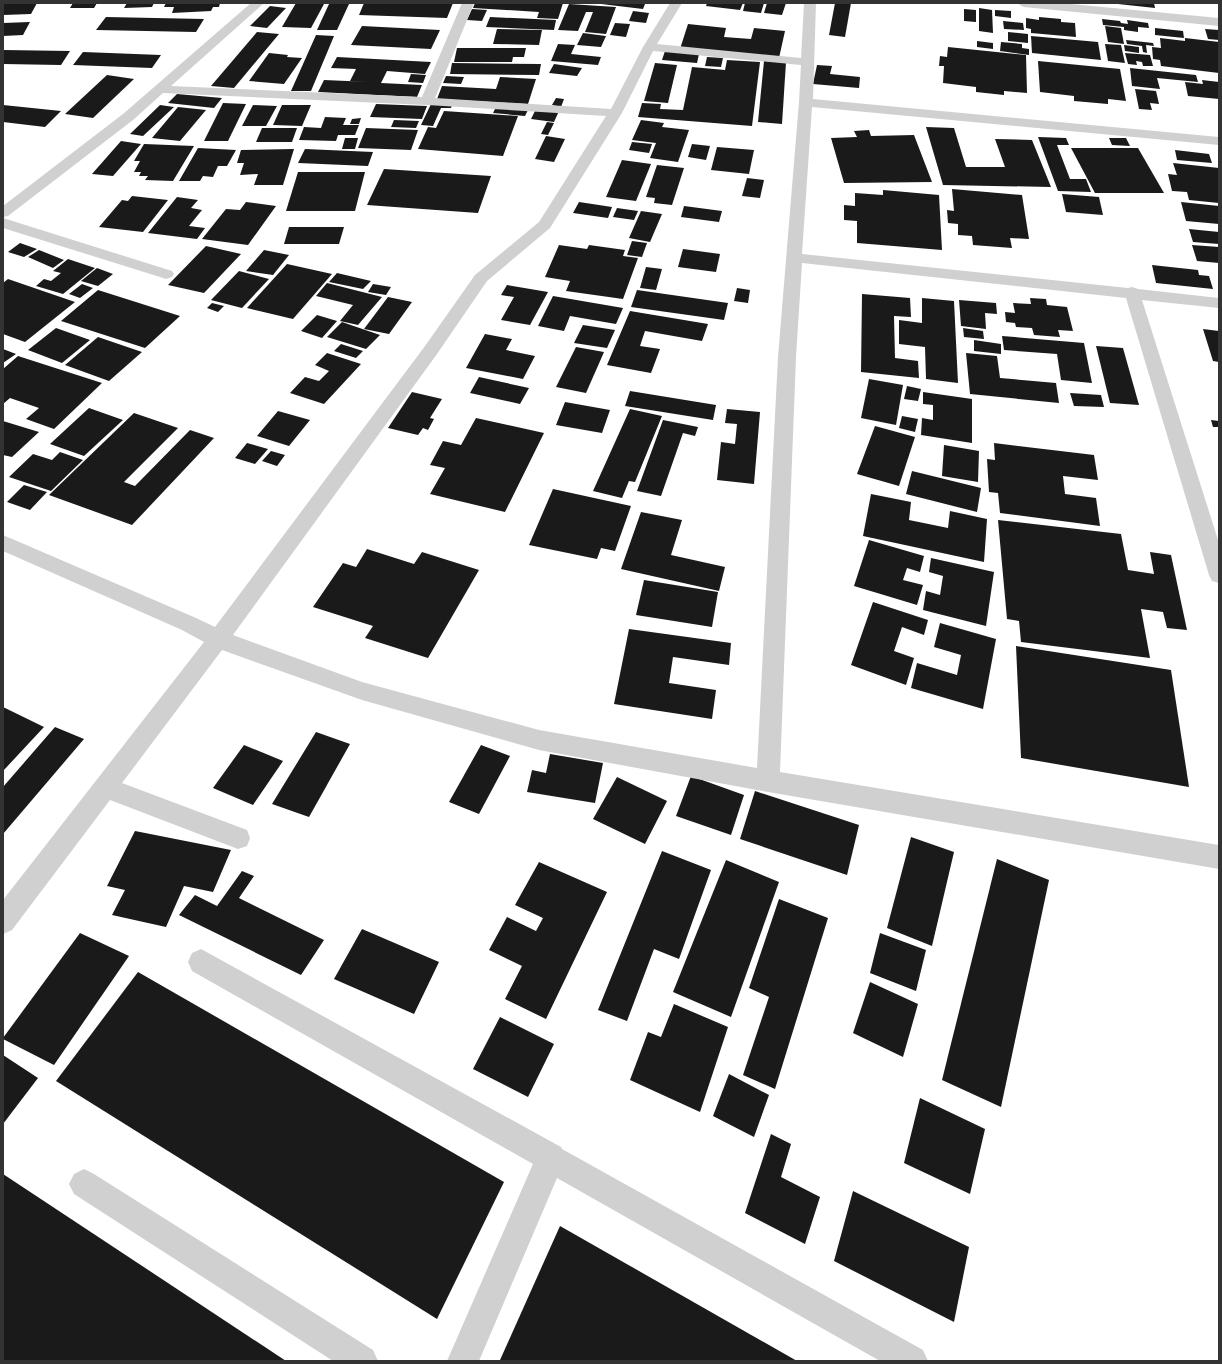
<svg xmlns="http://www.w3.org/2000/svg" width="1222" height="1364" viewBox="0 0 1222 1364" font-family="'DejaVu Sans',sans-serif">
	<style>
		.building { fill: #1a1a1a }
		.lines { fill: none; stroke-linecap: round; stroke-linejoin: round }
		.minor { fill: #d0d0d0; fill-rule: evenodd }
	</style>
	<rect width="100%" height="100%" fill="#fff"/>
	<g class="building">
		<path d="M3,3H37L31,14L3,15Z"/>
		<path d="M73,3H97L94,8H70Z"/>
		<path d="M127,3H154L152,7L124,8Z"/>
		<path d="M166,3H220L219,7H213L211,11L172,13L174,7H164Z"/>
		<path d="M296,3L324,4L311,28L282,27Z"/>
		<path d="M364,3H453L447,18L359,15Z"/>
		<path d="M475,3H563L558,19L537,18L539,12L473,8Z"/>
		<path d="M593,3H634L645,4L643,9Z"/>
		<path d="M707,3H743L740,10L706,6Z"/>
		<path d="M745,3H764L761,13L743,11Z"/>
		<path d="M767,3H786L782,15L764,13Z"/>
		<path d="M835,3H851L845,37L829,35Z"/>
		<path d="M1118,3H1154L1155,8L1118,4Z"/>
		<path d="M329,4H349L337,30H317Z"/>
		<path d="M569,4L616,7L606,34L585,32L593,12H586L578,31L558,30Z"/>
		<path d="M270,6L286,8L267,28L250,26Z"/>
		<path d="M979,8L992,10L993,33L979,31Z"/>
		<path d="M472,9L487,10L482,21L467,20Z"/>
		<path d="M964,9L976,10V22L964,21Z"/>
		<path d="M995,10L1011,11V18L995,16Z"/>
		<path d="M633,11L649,13L646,23L629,21Z"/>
		<path d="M106,17L204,19L196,32L96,30Z"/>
		<path d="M490,17L556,20L554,30L486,27Z"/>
		<path d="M1039,17L1061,19V22L1075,23L1076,37L1031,33V29L1026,28V18L1039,20Z"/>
		<path d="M1102,19L1120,21L1121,23L1128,24L1127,20L1148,23L1149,28L1138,27V32L1124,30V27L1103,25Z"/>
		<path d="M1003,21L1023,23L1024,30L1004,29Z"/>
		<path d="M30,22L23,35L3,36V23Z"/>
		<path d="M615,23L630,24L626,37L610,35Z"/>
		<path d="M688,24L726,28L724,37L751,39L754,28L785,31L779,58L680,49Z"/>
		<path d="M362,26L440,30L431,49L351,45Z"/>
		<path d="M1105,26L1121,28L1124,44L1108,42Z"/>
		<path d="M1155,28L1183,31L1184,38L1155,35Z"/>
		<path d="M497,29L542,30L539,45L493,44Z"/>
		<path d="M1205,29L1219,30V40L1208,39Z"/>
		<path d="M257,32L279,34L234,88L211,86Z"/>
		<path d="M1008,32L1028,34V43L1008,41Z"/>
		<path d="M583,33L606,36L601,47L577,45Z"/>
		<path d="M316,35L334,36L311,91H291Z"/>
		<path d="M1031,36L1098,42L1101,60L1032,53Z"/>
		<path d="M1160,38L1185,41V38L1219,42V73L1161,66L1160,60L1153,59L1152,47L1161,48Z"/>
		<path d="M1126,40L1153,43L1154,46L1146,45L1147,53L1143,52L1142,46L1127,44Z"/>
		<path d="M977,41L993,43V49L977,47Z"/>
		<path d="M1001,42L1022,44V48L1029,49V55L1000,51Z"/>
		<path d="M558,44L575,45L571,54L601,57L598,65L551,61Z"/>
		<path d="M1105,44L1121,45L1125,63L1108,61Z"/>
		<path d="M1124,45L1139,47V53L1125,51Z"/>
		<path d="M948,47L1026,55L1027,93L1004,91V95L976,92V87L943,83L944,66H939L940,56L947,57Z"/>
		<path d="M457,48H526L524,57H513L512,62H454Z"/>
		<path d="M3,50L70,51L61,65L3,64Z"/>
		<path d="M665,51L699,54L697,63L662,60Z"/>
		<path d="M83,52L161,55L152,68L73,65Z"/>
		<path d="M269,53L288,55L287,57L302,58L284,84L249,81Z"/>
		<path d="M1125,53L1150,55L1153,66H1143L1142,62L1136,61L1137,65L1128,64Z"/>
		<path d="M337,57L431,62L425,74L387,71L381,83L422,85L417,97L318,92L324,80L370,82L350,81L356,69L331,68Z"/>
		<path d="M707,57L723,58L721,67L705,66Z"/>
		<path d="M727,60L760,62L752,126L638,117L642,103L661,104L660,109L683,110L692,67L725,70Z"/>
		<path d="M764,61L786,62L782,124L758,122Z"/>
		<path d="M1038,61L1120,69L1126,101L1108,99V104L1074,101V96L1040,92Z"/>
		<path d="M452,63L541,64L539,75L450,74Z"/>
		<path d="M655,63L677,65L668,103L644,101Z"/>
		<path d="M554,64L582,68L577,76L549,73Z"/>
		<path d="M817,65L832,66L830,74L860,77L859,88L813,84Z"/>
		<path d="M1130,68L1196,75L1198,82L1157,78L1160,89L1132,86Z"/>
		<path d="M411,74L426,75L423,83L408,82Z"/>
		<path d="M107,75L134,79L93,118L65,114Z"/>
		<path d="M446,76L464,77L461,84L443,83Z"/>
		<path d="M500,77L536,79L528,104L437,99L442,86L496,89Z"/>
		<path d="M1202,80L1219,82V99L1188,96L1185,82L1203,84Z"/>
		<path d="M1135,89L1156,91L1159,104L1150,103L1152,110L1139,109Z"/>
		<path d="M177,94L222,98L214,108L168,103Z"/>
		<path d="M556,98L564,99L561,107L552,105Z"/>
		<path d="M223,103L246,104L228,141H204Z"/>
		<path d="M376,104L427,106L422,119L370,117Z"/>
		<path d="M431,104L452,105L451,108H441L433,126L421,125Z"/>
		<path d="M3,105L61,111L45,127L3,122Z"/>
		<path d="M160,105L174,107L143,136L130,134Z"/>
		<path d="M253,105L277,106L266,126H242Z"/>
		<path d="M282,105H311L302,126L273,125Z"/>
		<path d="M178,107L206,110L180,141L152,138Z"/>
		<path d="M496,107L528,110L525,116L493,113Z"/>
		<path d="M536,109L559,111L554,122L531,119Z"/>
		<path d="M444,111L518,116L503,156L418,149L428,127L436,128Z"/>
		<path d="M325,117L346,118L343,125H359L355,135H338L336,141L299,140L304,127L321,128Z"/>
		<path d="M361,118L359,124H350L352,119Z"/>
		<path d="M394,120L419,121L416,128L391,127Z"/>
		<path d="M641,120L664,123L662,127L689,130L678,162L650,158L656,143L632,140Z"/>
		<path d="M547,122L554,123L548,135L541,134Z"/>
		<path d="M926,127L954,128L966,167H1005L995,139L1032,140L1051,187L943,185Z"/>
		<path d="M262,128H297L292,142H256Z"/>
		<path d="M366,128L418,130L411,150L358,148Z"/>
		<path d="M869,130L871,136L914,135L932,182L844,183L831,138L857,137L854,131Z"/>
		<path d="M546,136L565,139L554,162L535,159Z"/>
		<path d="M1038,137L1066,138L1069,145H1057L1070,179H1086L1091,192L1058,191Z"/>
		<path d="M345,138H358L355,149H342Z"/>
		<path d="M1109,138H1126L1130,146L1112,145Z"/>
		<path d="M121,141L141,144L113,176L92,174Z"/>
		<path d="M632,142L652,144L649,153L629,150Z"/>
		<path d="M144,144L194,146L173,181L145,180L148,176H139L141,172H134L140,161H134Z"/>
		<path d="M692,144L710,146L706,160L688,157Z"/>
		<path d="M717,147L754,150L749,174L711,170Z"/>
		<path d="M198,148L236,150L227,166H218L213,177L203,176L200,181H179Z"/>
		<path d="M1071,148H1138L1164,193H1095Z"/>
		<path d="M294,149L283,185H254L258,174L240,175L244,163H237L241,150Z"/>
		<path d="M305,149L373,152L368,166L298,163Z"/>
		<path d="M1175,150L1209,154L1212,163L1177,160Z"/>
		<path d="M622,160L651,164L636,201L606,197Z"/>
		<path d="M1173,163L1219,168V203L1189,200L1187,192L1172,191L1168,174L1177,175Z"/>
		<path d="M657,165L684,168L672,205L654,203L655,198L646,197Z"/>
		<path d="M384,169L491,176L478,213L367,205Z"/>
		<path d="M298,172H365L355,211H286Z"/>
		<path d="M747,178L764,180L760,198L742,196Z"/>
		<path d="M952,189L1022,195L1029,239L1010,238L1012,248L973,245L972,236L958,235V224L948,223L947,210L954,211Z"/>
		<path d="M883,190L939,195L942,250L857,243V221L844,220V205L855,206V193L883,195Z"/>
		<path d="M1062,194L1099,197L1103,215L1066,212Z"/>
		<path d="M132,196L168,200L143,232L99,227L122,200L128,201Z"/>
		<path d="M177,197L198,200L191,208L202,210L189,226L205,228L197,239L148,233Z"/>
		<path d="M246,202L276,206L248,245L202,239L226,209L240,210Z"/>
		<path d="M579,202L612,207L608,218L573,213Z"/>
		<path d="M1181,202L1219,206V224L1186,221Z"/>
		<path d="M684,206L722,211L719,222L681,217Z"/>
		<path d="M617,208L638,211L634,220L613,217Z"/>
		<path d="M641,211L662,214L650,242L629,238Z"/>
		<path d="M289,227H344L339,244H284Z"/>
		<path d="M1189,229L1219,232V244L1193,242Z"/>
		<path d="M632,241L647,243L642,257L627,255Z"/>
		<path d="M20,243L37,249L24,257L8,252Z"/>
		<path d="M559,245L587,249L589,245L625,250L623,256L638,258L623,299L566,291L570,281L545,277Z"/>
		<path d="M1192,245L1219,247V263L1197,261Z"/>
		<path d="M206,246L241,254L204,293L168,285Z"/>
		<path d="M683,249L720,254L716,272L678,267Z"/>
		<path d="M39,250L64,260L53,268L28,257Z"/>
		<path d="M264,250L289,255L273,275L246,271Z"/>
		<path d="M68,259L95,268L63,294L36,286L44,279L51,281L61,273L53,271Z"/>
		<path d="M287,264L332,274L293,319L247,308Z"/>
		<path d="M1152,265L1198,270L1199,275L1209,276L1213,289L1156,283Z"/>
		<path d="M646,267L662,269L656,290L640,288Z"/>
		<path d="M97,268L113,274L98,286L81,281Z"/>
		<path d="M239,271L269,279L242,308L211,300Z"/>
		<path d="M337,273L371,281L363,289L329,282Z"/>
		<path d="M8,279L75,302L25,342L3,334V283Z"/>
		<path d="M327,283L382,297L358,325L340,321L353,305L316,296Z"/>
		<path d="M82,284L93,288L80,298L69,294Z"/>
		<path d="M373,284L391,287L386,295L368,292Z"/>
		<path d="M507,285L548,292L530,325L501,320L514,297L501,295Z"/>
		<path d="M737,288L750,290L748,303L734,301Z"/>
		<path d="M98,290L180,316L145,348L61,321Z"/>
		<path d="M637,290L728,303L724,320L631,307Z"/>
		<path d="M862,294L910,298L911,317L894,316L895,358L918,361L919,378L861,372Z"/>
		<path d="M553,296L623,308L616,324L570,316L564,331L538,326Z"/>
		<path d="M388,297L412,302L389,334L364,329Z"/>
		<path d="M922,298L954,301L958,383L926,379L925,347L899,344V320L922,323Z"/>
		<path d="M1030,298L1046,299L1047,305L1067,307L1073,331L1058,330L1060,337L1034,335L1032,328L1016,327L1015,323L1006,322L1005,312L1015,313L1013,303L1031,304Z"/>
		<path d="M959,300L996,303L997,314L985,313L986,329L961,326Z"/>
		<path d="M212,303L224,306L218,312L207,308Z"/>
		<path d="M630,311L708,324L702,341L645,331L640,346L660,349L651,373L607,365Z"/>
		<path d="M317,315L337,321L322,338L301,331Z"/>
		<path d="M342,322L380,335L366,349L327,337Z"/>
		<path d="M583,325L615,330L607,348L574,343Z"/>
		<path d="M56,328L90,340L62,363L28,350Z"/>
		<path d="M963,328L983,331L984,339L964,337Z"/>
		<path d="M1203,329L1219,331V362L1213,361Z"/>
		<path d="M485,334L512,339L506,350L535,356L523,379L466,368Z"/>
		<path d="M1002,336L1084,343L1092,383L1061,380L1057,354L1004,350Z"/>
		<path d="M98,337L142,352L109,381L65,365Z"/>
		<path d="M974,340L1001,344V354L974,351Z"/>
		<path d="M341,344L363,351L356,358L334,351Z"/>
		<path d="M1096,346L1123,348L1139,405L1110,403Z"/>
		<path d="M576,347L604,352L586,393L556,387Z"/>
		<path d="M3,349L16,354L3,363Z"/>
		<path d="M327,353L361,364L324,404L290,393L305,377L319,381L329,371L315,365Z"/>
		<path d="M966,353L997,356L1000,378L1056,383L1059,403L970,394Z"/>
		<path d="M18,356L102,383L54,429L26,419L39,408L10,398L3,404V369Z"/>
		<path d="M479,377L529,388L520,404L470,393Z"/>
		<path d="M869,379L903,385L896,425L861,418Z"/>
		<path d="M907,386L921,389L918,401L904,399Z"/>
		<path d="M630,391L716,405L713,420L625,406Z"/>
		<path d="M412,392L442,399L430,418L434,419L428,430L423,428L418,435L388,428Z"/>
		<path d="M923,392L972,399V443L921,435L922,418L933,420V405L923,404Z"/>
		<path d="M1070,393L1101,395L1104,407L1074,406Z"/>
		<path d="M565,402L610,410L602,433L556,425Z"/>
		<path d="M89,408L123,420L84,456L50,444Z"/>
		<path d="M630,409L662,416L635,482L629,481L622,498L593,491Z"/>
		<path d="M727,409L760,412L754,484L717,480L721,442L735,444L737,424L725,423Z"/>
		<path d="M278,411L310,420L289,446L257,436Z"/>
		<path d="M134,413L178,428L124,482L135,486L190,430L214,438L132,525L49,495Z"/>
		<path d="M902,416L918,419L915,432L899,428Z"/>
		<path d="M476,418L544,433L505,512L430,494L445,468L430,465L443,441L461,445Z"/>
		<path d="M663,420L698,427L695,436L683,433L661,496L637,491Z"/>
		<path d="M1211,420L1219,421V427H1213Z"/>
		<path d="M3,421L39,432L12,457L3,455Z"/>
		<path d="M875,426L915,437L899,486L857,474Z"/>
		<path d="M247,443L268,449L255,464L235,458Z"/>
		<path d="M994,443L1094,455L1098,480L1063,476L1065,494L1096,498L1100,526L1000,513L998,493L989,492L987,459L995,460Z"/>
		<path d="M944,445L979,451L978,482L942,476Z"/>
		<path d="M271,451L285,455L277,466L262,461Z"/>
		<path d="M60,452L83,460L51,491L9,477L33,454L52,460Z"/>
		<path d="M912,471L981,488L977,512L906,494Z"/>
		<path d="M24,485L47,492L30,510L7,502Z"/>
		<path d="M553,489L631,506L615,551L601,548L597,559L529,545Z"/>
		<path d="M871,494L911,502L909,520L948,528L950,511L987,519L984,562L863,536Z"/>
		<path d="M641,512L682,520L671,555L725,567L719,591L621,569Z"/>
		<path d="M998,520L1121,534L1128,570L1154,574L1150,552L1171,555L1187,630L1167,628L1163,612L1141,609L1150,658L1021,642L1019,621L1007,619Z"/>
		<path d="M869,540L924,556L920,572L907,568L903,580L923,585L917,605L854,586Z"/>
		<path d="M367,549L414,564L422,552L479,570L428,658L365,638L373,626L313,607L343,563L356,567Z"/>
		<path d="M931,558L994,572L986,626L923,610L926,591L940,595L943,576L929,572Z"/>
		<path d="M644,580L718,592L712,627L636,615Z"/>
		<path d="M873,602L928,620L924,635L902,627L894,651L914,658L906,685L851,665Z"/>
		<path d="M940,623L996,639L983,709L911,688L917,663L957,675L961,655L934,647Z"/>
		<path d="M629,629L731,643L729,665L673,657L669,683L716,690L712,719L614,704Z"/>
		<path d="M1016,646L1171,670L1189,787L1021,758Z"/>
		<path d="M3,707L44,727L3,771Z"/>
		<path d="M55,727L84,739L3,834V787Z"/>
		<path d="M316,732L350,744L309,817L272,804Z"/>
		<path d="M244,745L283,761L253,805L213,788Z"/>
		<path d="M481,745L510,756L479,814L449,802Z"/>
		<path d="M550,754L603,763L595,803L527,792L532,770L546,773Z"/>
		<path d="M691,776L744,795L731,835L676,816Z"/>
		<path d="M617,777L667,801L645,844L593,819Z"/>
		<path d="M755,791L859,825L847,875L740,839Z"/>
		<path d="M135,831L231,850L213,892L184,886L166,927L112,915L125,890L107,886Z"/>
		<path d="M911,837L954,852L932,946L887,928Z"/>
		<path d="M662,851L711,870L679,959L654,949L627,1021L598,1010Z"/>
		<path d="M997,859L1049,880L1001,1107L942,1080Z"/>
		<path d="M726,860L779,882L731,1017L673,992Z"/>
		<path d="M539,862L607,892L546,1019L505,999L522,966L489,950L507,917L536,931L543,918L515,905Z"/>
		<path d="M242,871L254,876L239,898L324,940L301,975L179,915L195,895L217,906Z"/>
		<path d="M779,899L828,918L775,1089L743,1075L769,997L749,988Z"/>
		<path d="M362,929L439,962L414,1014L334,979Z"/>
		<path d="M80,933L129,956L54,1065L3,1039V1038Z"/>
		<path d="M880,933L926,950L916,991L870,973Z"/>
		<path d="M138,972L504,1182L437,1319L56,1081Z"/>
		<path d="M870,982L918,1004L903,1057L853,1033Z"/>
		<path d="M674,1004L728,1027L700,1112L630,1080L648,1032L661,1037Z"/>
		<path d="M500,1017L554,1044L528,1097L473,1069Z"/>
		<path d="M3,1055L38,1078L3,1124Z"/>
		<path d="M729,1074L769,1095L754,1137L713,1116Z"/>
		<path d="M920,1098L985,1129L970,1194L904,1163Z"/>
		<path d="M771,1134L791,1144L781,1177L820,1197L805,1244L745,1213Z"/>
		<path d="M3,1174L286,1361H3Z"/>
		<path d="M853,1191L969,1247L954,1322L834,1261Z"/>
		<path d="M560,1226L797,1361H502L500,1360Z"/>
	</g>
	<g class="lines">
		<g class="minor">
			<path d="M251,3H264L171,86L422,97L462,3H474L435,98L611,109L643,47L670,3H682L657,44L801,58L804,3H816L813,99L1219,137V145L812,107L802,254L1128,288L1132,287L1138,289L1219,298V308L1142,300L1219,543V583L1212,581L1209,575L1126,298L802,263L796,357L780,772L1219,845V869L768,792L539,750L362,700L222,650L122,783L247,830L250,838L247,846L238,849L110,800L12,930L3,934V900L204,642L182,630L3,551V535L196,618L215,627L425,346L475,275L539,222L606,116L427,105L163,93L133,120L8,216L3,217V206L123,114ZM653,51L801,65L799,102L778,357L757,768L539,730L362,682L233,635L437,354L487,281L550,228L622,113Z"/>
			<path d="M1018,3H1060L1219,18V26L1024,7L1020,5Z"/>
			<path d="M3,218L172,271L174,274L172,277L166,279L160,277L3,228Z"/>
			<path d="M201,949L561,1147L562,1149L923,1350L928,1361H880L557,1178L479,1361H447L533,1164L192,971L188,962L192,953Z"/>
			<path d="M84,1169L94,1174L373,1350L378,1361H333L74,1194L69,1184L74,1174Z"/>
		</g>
	</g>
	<rect width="1222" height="1364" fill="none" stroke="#333333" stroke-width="8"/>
</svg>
